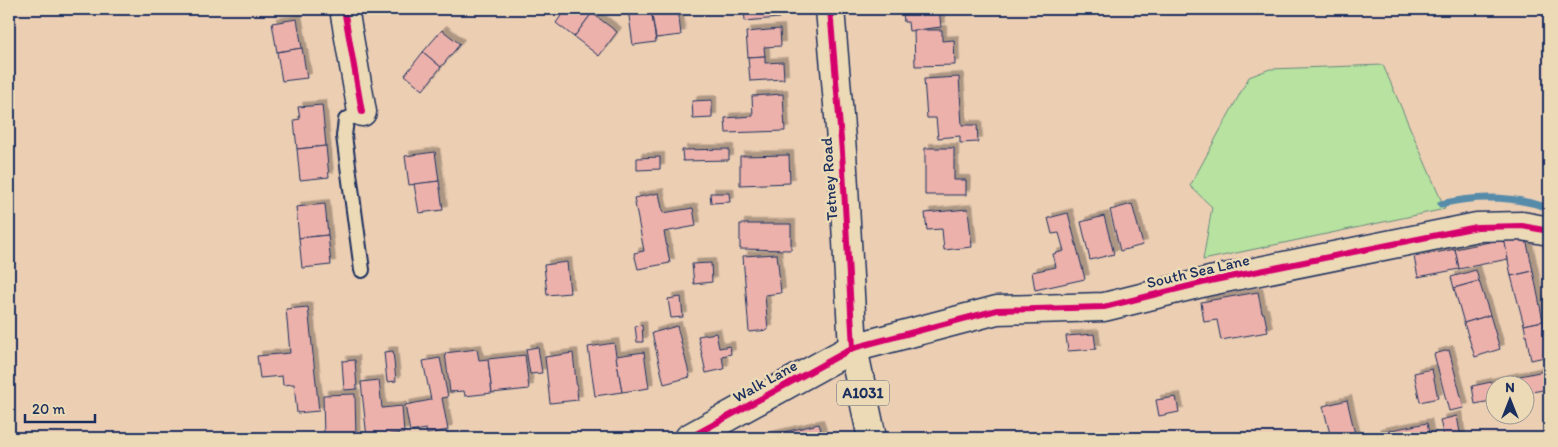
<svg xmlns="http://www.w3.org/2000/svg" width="1558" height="447" viewBox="0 0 1558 447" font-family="Itim,sans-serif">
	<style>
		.green { fill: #b7e29f; stroke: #69887e }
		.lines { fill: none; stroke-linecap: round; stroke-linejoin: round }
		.stream { stroke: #568baa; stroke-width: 7 }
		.building { fill: #ecb1aa; stroke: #1b2f5e; filter: url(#shadow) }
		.lane-casing { stroke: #1b2f5e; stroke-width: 18 }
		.street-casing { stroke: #1b2f5e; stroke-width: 31 }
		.primary-casing { stroke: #1b2f5e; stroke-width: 31 }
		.lane { stroke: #ecdab7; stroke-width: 14 }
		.street { stroke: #ecdab7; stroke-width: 28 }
		.primary { stroke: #ecdab7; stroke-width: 28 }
		.cycleway-casing { stroke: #ecdab7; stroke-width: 9 }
		.cycleway { stroke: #d6006c; stroke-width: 6 }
		.labels { text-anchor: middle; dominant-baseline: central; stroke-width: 5; stroke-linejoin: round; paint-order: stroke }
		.shield { fill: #ecdab7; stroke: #5a6279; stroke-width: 1 }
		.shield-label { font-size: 15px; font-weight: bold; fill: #1b2f5e }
		.street-label { font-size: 16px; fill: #1b2f5e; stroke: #ecdab7 }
	</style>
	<defs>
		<filter id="shadow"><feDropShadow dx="4.5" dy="-4.5" stdDeviation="0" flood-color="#0004"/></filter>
	</defs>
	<rect width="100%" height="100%" fill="#ecceb3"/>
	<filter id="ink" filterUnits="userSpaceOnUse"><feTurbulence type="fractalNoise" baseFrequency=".02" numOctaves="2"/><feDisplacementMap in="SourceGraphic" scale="10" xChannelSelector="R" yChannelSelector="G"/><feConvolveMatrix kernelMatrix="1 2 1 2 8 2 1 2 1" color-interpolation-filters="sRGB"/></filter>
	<g filter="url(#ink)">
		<path class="green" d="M1383,65L1445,209L1203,260L1212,207L1190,186L1249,77L1270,69Z"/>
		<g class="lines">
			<path class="stream" d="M1441,204C1477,195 1514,196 1549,208"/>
		</g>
		<g class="building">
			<path d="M577,9H586L592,13L574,37L556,23L565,10L572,15Z"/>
			<path d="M628,9H651L656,42L633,45Z"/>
			<path d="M651,9H678L681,35L656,38Z"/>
			<path d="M744,9H778L779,18L745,21Z"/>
			<path d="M906,9H939L941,27L909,31L908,22H904L903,13L906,12Z"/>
			<path d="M592,13L617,32L599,56L574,37Z"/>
			<path d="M297,19L302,48L277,52L272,23Z"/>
			<path d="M780,29L781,46L764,47L765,56L748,57L746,32Z"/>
			<path d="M442,30L460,44L441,67L423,52Z"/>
			<path d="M914,30H942V41L954,40L955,65L915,66Z"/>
			<path d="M302,48L307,78L282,81L277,52Z"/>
			<path d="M423,52L441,67L423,90L405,75Z"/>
			<path d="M765,56V63L783,62L784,79L750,81L748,57Z"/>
			<path d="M959,77L962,125H977L978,142L960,143V136L938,138L936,118H927L924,79Z"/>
			<path d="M783,94L785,131L726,133L725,118L753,116L752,96Z"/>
			<path d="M712,100V118L693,119L692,101Z"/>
			<path d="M322,105L326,146L297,149L294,120L300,119L298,107Z"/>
			<path d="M326,146L329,177L300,180L297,149Z"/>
			<path d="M925,148H954V180H966V195H925Z"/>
			<path d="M729,149V160L683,161L682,150Z"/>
			<path d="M435,152L439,181L409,185L405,156Z"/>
			<path d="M789,155L790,183L740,185V156Z"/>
			<path d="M660,157V169L637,170V158Z"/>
			<path d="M439,181L443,210L419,213L414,184Z"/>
			<path d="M659,193L663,213L693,208L696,226L664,232L670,263L638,269L634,253L644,251L634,198Z"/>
			<path d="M710,193H729L730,202L711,203Z"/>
			<path d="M325,204L328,235L299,238L296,207Z"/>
			<path d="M1132,204L1143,245L1120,251L1110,210Z"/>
			<path d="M968,209L972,247L944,250L942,229L927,230L925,213Z"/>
			<path d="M1068,213L1085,279L1035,290L1032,272L1056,267L1053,254L1064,251L1059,233L1052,234L1048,218Z"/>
			<path d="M1104,216L1114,254L1090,260L1081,222Z"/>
			<path d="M740,224H791V250L740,249Z"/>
			<path d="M1525,234L1533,271L1511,276L1504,239Z"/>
			<path d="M328,235L331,265L302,268L299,238Z"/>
			<path d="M1504,239L1508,259L1459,269L1455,249Z"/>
			<path d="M1455,249L1459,269L1418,277L1414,257Z"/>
			<path d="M777,254L781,293L765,295L768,330L749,332L743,256Z"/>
			<path d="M1549,261V280H1547L1545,262Z"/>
			<path d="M567,262L570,293L547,295L544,265Z"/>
			<path d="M711,263L712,282L694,284L692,264Z"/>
			<path d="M1476,270L1479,281L1454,288L1451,277Z"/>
			<path d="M1533,271L1543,321L1524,325L1511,276Z"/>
			<path d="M1479,281L1490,315L1464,323L1454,288Z"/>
			<path d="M1258,292L1262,313H1264L1268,332L1221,340L1217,320L1204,322L1201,302Z"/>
			<path d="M681,297L683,317L671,318L668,299Z"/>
			<path d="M308,307L319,411L297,413L294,384L283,385L282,376L260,378L257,356L290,353L286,309Z"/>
			<path d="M1490,315L1500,349L1475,357L1464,323Z"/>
			<path d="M1543,321L1549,356L1531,360L1524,325Z"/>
			<path d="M642,325L643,342H637L635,326Z"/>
			<path d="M677,326L690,377L664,384L652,333Z"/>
			<path d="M716,333L719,348L730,346L731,354L722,356L724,369L706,373L698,336Z"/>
			<path d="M1094,334L1096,349L1068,351L1066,336Z"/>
			<path d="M614,343L622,392L595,396L588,347Z"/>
			<path d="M538,347L542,373L530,374L526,349Z"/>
			<path d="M477,349L479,360L488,359L492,393L465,396L464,391L450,392L445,353Z"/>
			<path d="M1449,350L1464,408L1449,411L1434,354Z"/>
			<path d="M393,351L396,381L387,382L384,352Z"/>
			<path d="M644,352L649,388L622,392L616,356Z"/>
			<path d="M573,353L578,400L550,403L545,357Z"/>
			<path d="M525,355L529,389L492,393L488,359Z"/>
			<path d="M440,358L448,397L442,398L448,430L427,434L426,429L410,432L405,405L431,400L423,361Z"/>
			<path d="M355,360L357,389L344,390L342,361Z"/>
			<path d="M1432,369L1438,398L1420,402L1414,373Z"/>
			<path d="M1549,370V389L1526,393V384H1496V400L1475,404L1472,386Z"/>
			<path d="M379,380L382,408L402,406L404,433L384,435L385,438H367L361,382Z"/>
			<path d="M355,394L356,438H324L323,395Z"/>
			<path d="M1176,397L1179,412L1159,416L1156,400Z"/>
			<path d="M1347,400L1356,438H1331L1323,406Z"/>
			<path d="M1457,416L1461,438H1444L1440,420Z"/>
			<path d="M1427,423L1430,438H1377L1376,433Z"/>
			<path d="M819,424L823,438H767V436Z"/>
		</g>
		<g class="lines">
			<g class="lane-casing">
				<path id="lane" d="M362,112L346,120L344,136L362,270"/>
			</g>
			<g class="street-casing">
				<g id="street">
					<path d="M344,9L362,112"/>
					<path d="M689,438L853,348L997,310L1104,307L1210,281L1477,227L1522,226L1549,231"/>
				</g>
			</g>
			<g class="primary-casing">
				<path id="primary" d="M830,9L842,152L853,348L872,438"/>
			</g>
			<use href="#lane" class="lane"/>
			<use href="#street" class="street"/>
			<use href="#primary" class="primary"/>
			<g class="cycleway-casing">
				<g id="cycleway">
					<path d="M344,9L362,112"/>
					<path d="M830,9L842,152L853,348"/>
					<path d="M689,438L853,348L997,310L1104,307L1210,281L1477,227L1522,226L1549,231"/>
				</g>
			</g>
			<use href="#cycleway" class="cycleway"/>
		</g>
	</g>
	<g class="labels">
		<rect class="shield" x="837" y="380.5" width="52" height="25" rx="4"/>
		<g class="shield-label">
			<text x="863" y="393">A1031</text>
		</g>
		<g class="street-label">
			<text transform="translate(829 179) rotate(-94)">Tetney Road</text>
			<text transform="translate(1198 271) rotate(-13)">South Sea Lane</text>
			<text transform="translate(765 381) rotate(-29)">Walk Lane</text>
		</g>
	</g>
	<rect width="1558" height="447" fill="none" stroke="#ecdab7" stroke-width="30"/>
	<rect x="15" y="15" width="1528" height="417" fill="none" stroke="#1b2f5e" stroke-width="2" filter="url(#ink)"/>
	<g transform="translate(1510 400)"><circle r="24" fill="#ecdab7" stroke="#989693"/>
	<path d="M0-4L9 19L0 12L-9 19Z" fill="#1b2f5e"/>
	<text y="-8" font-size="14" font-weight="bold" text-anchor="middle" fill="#1b2f5e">N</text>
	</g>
	<path d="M25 414v8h70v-8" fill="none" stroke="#1b2f5e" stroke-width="2.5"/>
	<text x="32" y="414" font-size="15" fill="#1b2f5e" stroke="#ecdab7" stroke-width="4" paint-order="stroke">20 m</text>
</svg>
